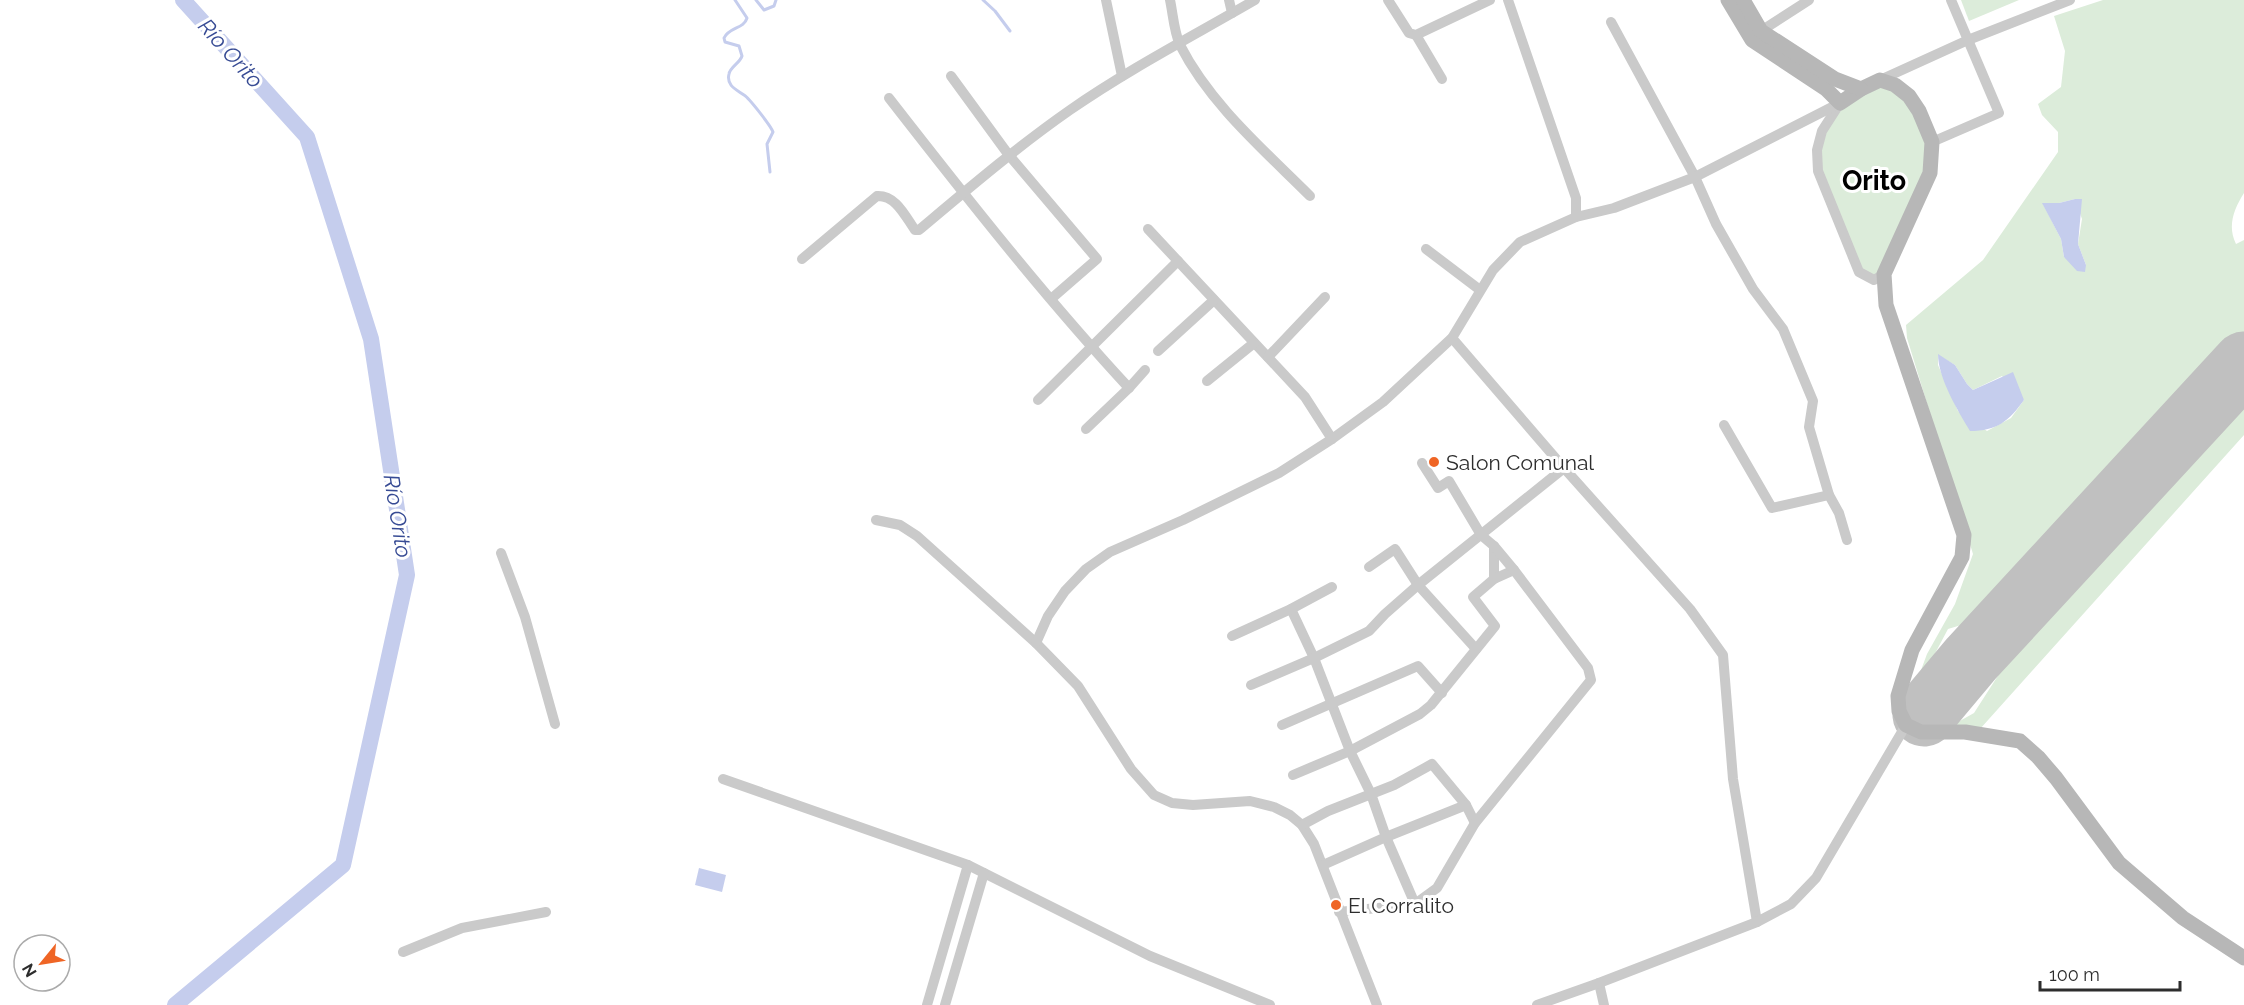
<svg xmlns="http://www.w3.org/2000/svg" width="2244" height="1005" viewBox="0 0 2244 1005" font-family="Raleway,sans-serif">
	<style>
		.green { fill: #dcecda; fill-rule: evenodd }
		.water { fill: #c5cded }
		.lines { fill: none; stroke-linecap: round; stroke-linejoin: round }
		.stream { stroke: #c5cded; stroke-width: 3 }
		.river { stroke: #c5cded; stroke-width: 16 }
		.runway { stroke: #c0c0c0; stroke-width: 63 }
		.minor { stroke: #cacaca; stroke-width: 10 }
		.secondary { stroke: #b7b7b7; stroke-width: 15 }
		.poi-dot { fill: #ef6525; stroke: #fff; stroke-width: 2 }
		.labels { text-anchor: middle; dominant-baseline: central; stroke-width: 6; stroke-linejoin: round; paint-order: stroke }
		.poi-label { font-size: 21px; fill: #2d2d2d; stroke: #fff; text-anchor: start }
		.water-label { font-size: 22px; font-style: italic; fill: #374b94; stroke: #fff }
		.district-label { font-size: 27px; font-weight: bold; fill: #000; stroke: #fff }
	</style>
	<rect width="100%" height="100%" fill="#fff"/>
	<g class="green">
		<path d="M1961,0H2019L1969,21Z"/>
		<path d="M2103,0H2244V193C2234,209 2227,226 2236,244L2244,240V336L1991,616L1948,629L1922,678L1917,709L1925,723L1958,722L1974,713L2019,643L2021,636L2244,388V435L1980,729L1927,728L1918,718L1914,700L1917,681L1927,654L1955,604L1973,554L1907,338L1906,325L1983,260L2058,152V132L2042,115L2038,104L2061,87L2065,51L2054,16ZM2075,199L2082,219L2078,244L2086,265L2064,257L2061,239L2043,204L2059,203ZM1938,355L1955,365L1967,384L1973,390L2002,376L2024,400L2011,418L1987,431L1958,411L1938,365Z"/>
		<path d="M1895,85L1932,142L1930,173L1874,280L1859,272L1818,171L1822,131L1861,89Z"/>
	</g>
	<g class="water">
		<path d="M2075,199H2082L2078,244L2086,265L2085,272L2077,271L2064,257L2061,239L2042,203H2059Z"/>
		<path d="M1938,354L1955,365L1967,384L1973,390L2013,372L2024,400C2009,421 1997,431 1970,431C1958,411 1938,378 1938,354Z"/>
		<path d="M699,868L726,875L722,892L695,885Z"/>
	</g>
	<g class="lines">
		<g class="stream">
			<path d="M735,0L747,18C744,29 729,27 724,38L725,42L739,46L742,56C740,63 730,67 729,74C726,86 737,90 744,95C749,98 771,126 773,132L767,144L770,172"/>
			<path d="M756,0L764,10L774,6L776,0"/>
			<path d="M983,0L995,11L1010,31"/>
		</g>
		<path class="river" d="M175,1005L343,865L407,575L371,339L307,137L183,0"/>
		<path class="runway" d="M1924,715L1971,659L2244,363"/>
		<g class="minor">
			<path d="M1106,0L1122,76"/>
			<path d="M1170,0C1173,14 1174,32 1180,45C1210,104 1264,150 1310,196"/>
			<path d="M1229,0L1232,13"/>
			<path d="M1388,0L1409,33L1416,35L1490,0"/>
			<path d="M1508,0L1576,198V217"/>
			<path d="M1611,22L1695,177L1716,224L1753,289L1783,329L1813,401L1809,427L1829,495L1839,513L1847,540"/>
			<path d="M1761,31L1809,0"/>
			<path d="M1416,35L1442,79"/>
			<path d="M951,76L1008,154L1097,259L1051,299"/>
			<path d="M1880,80L1968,40L2070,0"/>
			<path d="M889,98C966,197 1044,296 1129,388"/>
			<path d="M1840,103L1822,131L1817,150L1818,171L1859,272L1874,280L1884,274"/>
			<path d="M1932,142L1999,113L1951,0"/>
			<path d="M1148,229L1305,397L1332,439"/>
			<path d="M1426,249L1480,290"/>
			<path d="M802,259L877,196C896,195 905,216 915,230H919C969,188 1017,147 1070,110C1129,69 1193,36 1255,0"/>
			<path d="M1452,338L1564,468L1690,609L1723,655L1733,779L1757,922"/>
			<path d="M1158,351L1214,300"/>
			<path d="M1268,357L1325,297"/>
			<path d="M1207,381L1254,343"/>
			<path d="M1038,400L1178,261"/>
			<path d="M1724,425L1772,508L1829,495"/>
			<path d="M1086,429L1129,388L1145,370"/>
			<path d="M876,520L900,525L917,536L1036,643L1078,686L1131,769L1154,795L1172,803L1193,805L1250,801L1274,807L1290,815L1302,825L1314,844L1377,1005"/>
			<path d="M501,553L525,617L555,724"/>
			<path d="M1369,567L1395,549L1418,585L1476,649"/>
			<path d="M1494,579V546"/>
			<path d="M1291,609L1314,658L1350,751L1371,794L1386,837L1415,904"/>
			<path d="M1232,636L1291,609L1332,587"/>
			<path d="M1036,643L1048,616L1065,591L1086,569L1110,552L1183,520L1279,473L1332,439L1383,402L1452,338L1493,270L1520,242L1576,217L1614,208L1695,177L1840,103"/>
			<path d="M1251,685L1314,658L1369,631L1385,614L1418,585L1564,468"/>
			<path d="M1282,725L1418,666L1442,693"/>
			<path d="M1293,775L1350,751L1420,714L1431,705L1495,626L1473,597L1494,579L1514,570"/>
			<path d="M723,779L968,865L1150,956L1270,1005"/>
			<path d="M1302,825L1328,811L1394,785L1432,764L1466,805L1475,823"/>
			<path d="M1323,865L1386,837L1466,805"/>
			<path d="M1339,912L1415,904L1437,888L1475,823L1591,680L1588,668L1514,570L1494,546L1481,535L1449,481L1438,488L1422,463"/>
			<path d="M403,952L462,928L546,912"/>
			<path d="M1599,983L1604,1005"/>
			<path d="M927,1005L968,865"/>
			<path d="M945,1005L984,873"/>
			<path d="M1537,1005L1599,983L1757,922L1791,904L1816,878L1906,725"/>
		</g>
		<g class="secondary">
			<path d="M1728,0L1752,40L1826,89L1840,103L1861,89L1880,80L1895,85L1909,96L1919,111L1932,142L1930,173L1884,274L1886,305L1964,535L1962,557L1912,650L1898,696L1899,711L1906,725L1921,732H1965L2020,741L2038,757L2056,778L2119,863L2183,918L2244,958"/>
			<path d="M1743,0L1761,31L1835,79L1861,89"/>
		</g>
	</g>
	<g class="poi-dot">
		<circle cx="1434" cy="462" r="6"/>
		<circle cx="1336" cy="905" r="6"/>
	</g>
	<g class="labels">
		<g class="poi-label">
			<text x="1446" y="462">Salon Comunal</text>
			<text x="1348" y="905">El Corralito</text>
		</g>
		<g class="water-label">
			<text transform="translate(231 53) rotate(48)">Río Orito</text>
			<text transform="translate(398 516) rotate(81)">Río Orito</text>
		</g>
		<g class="district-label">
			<text x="1874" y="180">Orito</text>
		</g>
	</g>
	<g transform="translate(42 963) rotate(240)"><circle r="28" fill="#ffffff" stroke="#ababab" stroke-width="1.5"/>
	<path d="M0-4.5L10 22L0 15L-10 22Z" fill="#ef6525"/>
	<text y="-9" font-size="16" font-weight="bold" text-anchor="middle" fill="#2d2d2d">N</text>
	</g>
	<path d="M2040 981v9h140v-9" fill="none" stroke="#2d2d2d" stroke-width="3"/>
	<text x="2049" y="981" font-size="18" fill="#2d2d2d" stroke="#ffffff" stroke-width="4.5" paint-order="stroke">100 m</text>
</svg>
